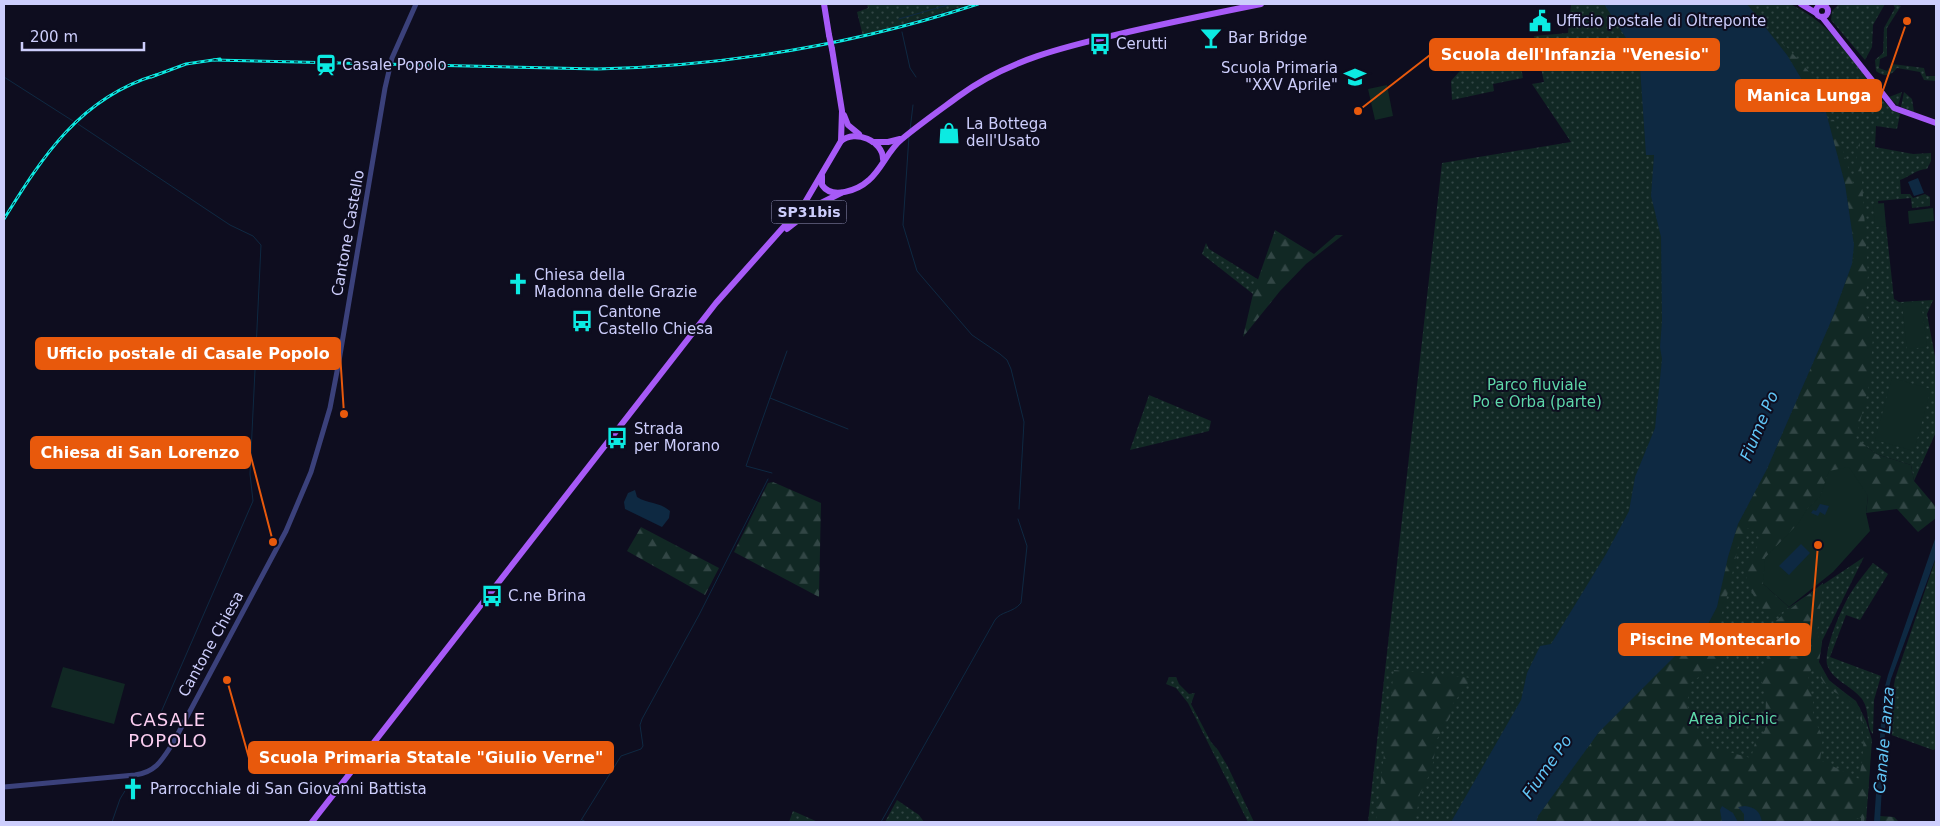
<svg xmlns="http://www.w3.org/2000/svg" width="1940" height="826" viewBox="0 0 1940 826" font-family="'DejaVu Sans',sans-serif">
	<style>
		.green { fill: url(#green-dots) }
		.forest { fill: url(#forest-firs); fill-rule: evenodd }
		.pitch { fill: #112824 }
		.water { fill: #0e2942 }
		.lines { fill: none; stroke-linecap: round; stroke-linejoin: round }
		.stream { stroke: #0e2942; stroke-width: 1 }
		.tertiary { stroke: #3b417b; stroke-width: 5 }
		.primary { stroke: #a75af7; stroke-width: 6 }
		.rail-casing { stroke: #0ceae2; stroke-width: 3 }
		.rail { stroke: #0e0d1f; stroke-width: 1; stroke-dasharray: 4; stroke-linecap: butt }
		.primary-bridge { stroke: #a75af7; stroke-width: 6 }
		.labels { text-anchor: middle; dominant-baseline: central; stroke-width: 4; stroke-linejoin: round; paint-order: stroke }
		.shield { fill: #0e0d1f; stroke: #9494ba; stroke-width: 1 }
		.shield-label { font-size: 14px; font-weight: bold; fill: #cdcefc }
		.poi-label { font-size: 15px; fill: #cdcefc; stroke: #0e0d1f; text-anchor: start }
		.street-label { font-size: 15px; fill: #cdcefc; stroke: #0e0d1f }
		.park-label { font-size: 15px; fill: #5ed8a9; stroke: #0e0d1f }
		.water-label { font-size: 16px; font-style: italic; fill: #61c6f7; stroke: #0e0d1f }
		.quarter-label { font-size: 18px; letter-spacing: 1px; fill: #fdcff2; stroke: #0e0d1f }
		.leader { fill: none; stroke: #e8590c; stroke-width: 2 }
		.callout-dot { fill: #e8590c; stroke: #0e0d1f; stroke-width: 2 }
		.callout { fill: #e8590c; stroke: #e8590c; stroke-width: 2 }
		.callout-label { font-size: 16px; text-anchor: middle; font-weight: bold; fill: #fff }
	</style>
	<defs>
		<pattern id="green-dots" width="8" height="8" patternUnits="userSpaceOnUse" patternTransform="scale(1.25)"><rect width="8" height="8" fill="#112824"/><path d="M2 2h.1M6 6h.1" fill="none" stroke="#324645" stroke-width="1.8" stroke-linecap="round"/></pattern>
		<pattern id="forest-firs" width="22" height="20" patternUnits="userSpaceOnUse" patternTransform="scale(1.25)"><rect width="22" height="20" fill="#112824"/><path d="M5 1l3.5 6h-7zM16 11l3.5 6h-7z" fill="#324645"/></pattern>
	</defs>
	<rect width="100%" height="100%" fill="#0e0d1f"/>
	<g class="green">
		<path d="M867,4H971L863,36L857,12L868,8Z"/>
		<path d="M1571,4H1790C1826,21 1843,46 1866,78C1877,92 1884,106 1900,114L1897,129L1876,126L1875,147L1913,154L1931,153V161L1927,169C1915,170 1911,176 1900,180L1901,194H1910L1913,198L1925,194L1930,197V206L1912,208L1911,198L1878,201L1881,226H1886L1894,299L1899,302L1933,300L1927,314L1936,362V432L1914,481L1911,465L1876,454L1863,444L1763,584L1788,608L1864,557L1822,641L1818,667L1828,680L1856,701L1866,721L1872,740L1866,822H1368L1442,163L1571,142L1532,84L1544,82L1534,36L1568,33Z"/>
		<path d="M1839,4H1885L1873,25L1872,47L1865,60L1831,20L1832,11Z"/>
		<path d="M1893,4L1901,6L1887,28V56L1880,59L1879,68L1887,71L1892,64L1924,68L1926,76H1936V81L1924,80L1920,72L1897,68C1890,77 1884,77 1876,71L1875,60L1883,53L1884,28L1895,8Z"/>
		<path d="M1494,41L1496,46L1516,41L1523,78L1493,84L1494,91L1452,100L1451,81L1474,55Z"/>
		<path d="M1902,92L1898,106L1889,97Z"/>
		<path d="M1904,92L1912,99L1914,112L1901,107Z"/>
		<path d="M1206,243L1209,249L1259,280L1253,294L1202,254Z"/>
		<path d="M1149,395L1211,421L1209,431L1130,450Z"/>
		<path d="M1936,558V749L1933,750L1886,733L1895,679Z"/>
		<path d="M1873,563L1888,574L1860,620L1846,615L1830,657L1881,676L1874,700L1873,734C1866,727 1870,710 1862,699C1852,686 1834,681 1828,667C1821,654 1843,604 1852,591C1858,581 1866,572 1873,563Z"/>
		<path d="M1169,677H1176L1179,684L1189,694L1195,693L1191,704L1211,742L1218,750L1228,767L1254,822H1248L1188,703L1176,688L1166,684Z"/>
		<path d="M897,800L919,815L924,822H885Z"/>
		<path d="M793,811L818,822H789Z"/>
	</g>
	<g class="forest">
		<path d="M1783,43L1823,87L1822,97L1810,93L1787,55Z"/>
		<path d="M1827,119L1834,120L1854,187L1859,133L1868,275L1865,306L1873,336L1870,381L1856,438L1876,454L1911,465L1914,481L1936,507V518L1918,532L1897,509L1866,513L1868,496L1829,471L1820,497L1807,509L1798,524L1765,558L1763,584L1789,607L1772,620C1757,603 1742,583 1746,559L1755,555L1759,538L1755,531L1748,528L1739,542L1729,589L1712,647L1715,652L1751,629L1773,623L1823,583L1817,634L1822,643L1819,662L1829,680L1852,699L1860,708L1865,734L1871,745L1868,794L1864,822H1861V818L1826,822H1762L1760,812L1745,806L1739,807L1744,814V822H1738L1733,813L1720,810L1722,822H1536L1538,816L1599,732L1676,655L1703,632L1738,524L1767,469L1832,319L1852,264L1854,245L1845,184ZM1758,631L1769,635L1767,661L1760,674L1766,698L1765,730L1755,743L1751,758L1710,747L1697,728L1687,705L1690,683C1715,667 1734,647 1758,631ZM1813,664C1817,671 1821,680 1827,686C1834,694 1845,696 1852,704C1869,723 1863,756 1859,779L1820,760L1823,737L1813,717V699L1807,682Z"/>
		<path d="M1275,230L1314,254L1336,235H1343L1306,264L1280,291L1243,337L1253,294Z"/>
		<path d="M773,482L821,503L819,597L734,552L768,483Z"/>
		<path d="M641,527L719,568L705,595L627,551Z"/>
		<path d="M1394,670L1472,678L1452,705L1450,717L1437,739L1432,769L1420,794L1415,822H1376Z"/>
		<path d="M1880,816L1894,817L1899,822H1880Z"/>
	</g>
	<g class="pitch">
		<path d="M1387,85L1393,116L1375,120L1368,89Z"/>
		<path d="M1884,203L1886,226L1875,227L1873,204Z"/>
		<path d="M1933,208L1934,221L1909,224L1908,211Z"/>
		<path d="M1921,301L1927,347L1907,349L1902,303Z"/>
		<path d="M1892,378L1931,389L1914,451L1875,440Z"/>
		<path d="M1849,467L1868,496L1866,513L1870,531L1833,572L1789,607L1763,584L1765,558L1798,524L1807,509L1820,497L1829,471Z"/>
		<path d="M63,667L125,684L114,724L51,707Z"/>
	</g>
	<g class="water">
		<path d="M1604,4H1747L1787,55L1810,93L1822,97L1845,184L1854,245L1852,264L1832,319L1767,469L1738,524L1728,557L1717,607L1704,632L1676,655L1599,732L1538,816L1536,822H1451L1521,700L1527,673L1540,646L1551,644L1606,554L1629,511L1635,477L1655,428L1662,359L1660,347L1662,321L1661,237L1651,196L1654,155H1646L1640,67L1633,49Z"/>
		<path d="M1918,178L1924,193L1914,196L1908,182Z"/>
		<path d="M635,490L637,497C648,504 660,502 670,511L669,518L662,527L625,509L624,502L628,493Z"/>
		<path d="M1820,504L1829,506L1825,515L1820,512L1818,516L1811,513L1813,510L1816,511Z"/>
		<path d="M1936,536V557L1891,679L1887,697L1880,822H1874L1883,694L1888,675Z"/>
		<path d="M1801,544L1810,553L1789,575L1779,566Z"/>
		<path d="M1722,806L1733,813L1738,822H1722L1720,810Z"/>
		<path d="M1745,806C1756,808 1760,811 1762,822H1744V814L1738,807Z"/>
	</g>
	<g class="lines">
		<g class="stream">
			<path d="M899,19L951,4"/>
			<path d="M902,32L910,68L916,77"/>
			<path d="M4,77L73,121"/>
			<path d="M78,124L230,225L253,236L261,245L250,474L253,501L159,717"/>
			<path d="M910,130L913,105"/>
			<path d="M909,136L903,225L917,271L972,335L1000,354L1007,360L1011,369L1024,422L1019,509"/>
			<path d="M770,398L787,351"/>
			<path d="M772,473L746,466L770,398L848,429"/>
			<path d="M582,820L586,822"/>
			<path d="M112,822L120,799L131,781"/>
			<path d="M580,822L621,756L641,749L643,746L640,725L642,719L699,615L768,479"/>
			<path d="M881,822L995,620C1001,611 1013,613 1021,603L1027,546L1018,519"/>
		</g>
		<path class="tertiary" d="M4,787L135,775C156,772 162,760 173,743L286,531L311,472L330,408L339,361L385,88L392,58L416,4"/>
		<g class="primary">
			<path d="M824,4L829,35"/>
			<path d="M1801,4L1816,13"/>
			<circle cx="1822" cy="11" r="6"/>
			<path d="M1822,17L1894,108L1936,123"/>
			<path d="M832,49L842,111L841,141"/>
			<path d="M844,115L848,125L859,134"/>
			<path d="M873,142H888L900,139"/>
			<path d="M822,176V185C832,200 858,190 869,180C882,169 888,150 902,139C920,124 940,110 959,96C1009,59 1068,46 1128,32C1172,22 1216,13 1261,4"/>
			<path d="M787,229L819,204L841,193"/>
			<path d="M312,822L716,303L804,204L841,141C855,129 883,141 883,159"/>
		</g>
		<g class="rail-casing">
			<g id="rail">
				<path d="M214,60L597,69C726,66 856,44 978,4"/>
				<path d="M151,77L186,64L220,59"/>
				<path d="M4,219C43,156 80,98 156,75"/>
			</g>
		</g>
		<use href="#rail" class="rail"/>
		<path class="primary-bridge" d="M829,35L832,49"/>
	</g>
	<defs>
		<g id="civic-bare" transform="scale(1.725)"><path d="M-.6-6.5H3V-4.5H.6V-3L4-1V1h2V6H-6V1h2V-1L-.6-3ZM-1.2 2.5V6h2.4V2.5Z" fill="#0ceae2" stroke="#0e0d1f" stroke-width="2.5" paint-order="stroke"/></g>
		<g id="bar-bare" transform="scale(1.725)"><path d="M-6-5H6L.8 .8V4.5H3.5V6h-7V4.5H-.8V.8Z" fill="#0ceae2" stroke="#0e0d1f" stroke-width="2.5" paint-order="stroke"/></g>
		<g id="bus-bare" transform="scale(1.725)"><path d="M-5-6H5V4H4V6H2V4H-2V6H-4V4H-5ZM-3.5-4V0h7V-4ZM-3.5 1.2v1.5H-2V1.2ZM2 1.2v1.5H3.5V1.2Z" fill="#0ceae2" stroke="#0e0d1f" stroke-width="2.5" paint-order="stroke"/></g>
		<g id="station-bare" transform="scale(1.725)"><path d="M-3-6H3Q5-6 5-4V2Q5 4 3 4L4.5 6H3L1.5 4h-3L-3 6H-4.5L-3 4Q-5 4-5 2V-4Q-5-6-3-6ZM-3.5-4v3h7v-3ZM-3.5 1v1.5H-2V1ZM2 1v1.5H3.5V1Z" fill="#0ceae2" stroke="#0e0d1f" stroke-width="2.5" paint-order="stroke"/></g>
		<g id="school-bare" transform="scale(1.725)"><path d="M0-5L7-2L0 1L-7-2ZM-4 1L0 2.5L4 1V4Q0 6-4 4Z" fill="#0ceae2" stroke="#0e0d1f" stroke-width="2.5" paint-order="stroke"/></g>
		<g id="shop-bare" transform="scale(1.725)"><path d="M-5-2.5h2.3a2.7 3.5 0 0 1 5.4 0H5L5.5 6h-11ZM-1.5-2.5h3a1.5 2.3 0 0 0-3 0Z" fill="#0ceae2" stroke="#0e0d1f" stroke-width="2.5" paint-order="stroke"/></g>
		<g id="church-bare" transform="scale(1.725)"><path d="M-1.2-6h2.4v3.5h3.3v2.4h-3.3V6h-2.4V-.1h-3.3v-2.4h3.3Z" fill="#0ceae2" stroke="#0e0d1f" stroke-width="2.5" paint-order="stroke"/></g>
	</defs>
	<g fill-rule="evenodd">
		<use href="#civic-bare" x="1540" y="21"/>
		<use href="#bar-bare" x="1211" y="38"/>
		<use href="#bus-bare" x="1100" y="44"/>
		<use href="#station-bare" x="326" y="65"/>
		<use href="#school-bare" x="1355" y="77"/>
		<use href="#shop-bare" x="949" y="133"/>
		<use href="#church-bare" x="518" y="284"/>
		<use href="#bus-bare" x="582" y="321"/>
		<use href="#bus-bare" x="617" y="438"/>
		<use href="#bus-bare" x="492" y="596"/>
		<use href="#church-bare" x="133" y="789"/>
	</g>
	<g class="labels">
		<rect class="shield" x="771.5" y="200.5" width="75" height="23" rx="4"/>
		<g class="shield-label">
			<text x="809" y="212">SP31bis</text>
		</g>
		<g class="poi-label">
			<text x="1556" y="21">Ufficio postale di Oltreponte</text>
			<text x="1228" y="38">Bar Bridge</text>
			<text x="1116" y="44">Cerutti</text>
			<text x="342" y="65">Casale Popolo</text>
			<text x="1338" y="68" text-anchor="end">Scuola Primaria<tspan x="1338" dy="17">"XXV Aprile"</tspan></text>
			<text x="966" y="124">La Bottega<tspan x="966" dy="17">dell'Usato</tspan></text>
			<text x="534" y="275">Chiesa della<tspan x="534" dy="17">Madonna delle Grazie</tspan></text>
			<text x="598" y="312">Cantone<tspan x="598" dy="17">Castello Chiesa</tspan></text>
			<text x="634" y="429">Strada<tspan x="634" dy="17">per Morano</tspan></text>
			<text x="508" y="596">C.ne Brina</text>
			<text x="150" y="789">Parrocchiale di San Giovanni Battista</text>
		</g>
		<g class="street-label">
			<text transform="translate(348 233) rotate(-80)">Cantone Castello</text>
			<text transform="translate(211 644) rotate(-61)">Cantone Chiesa</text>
		</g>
		<g class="park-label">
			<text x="1537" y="385">Parco fluviale<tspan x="1537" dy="17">Po e Orba (parte)</tspan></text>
			<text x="1733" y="719">Area pic-nic</text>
		</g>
		<g class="water-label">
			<text transform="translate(1759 426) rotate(-67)">Fiume Po</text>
			<text transform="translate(1884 740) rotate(-85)">Canale Lanza</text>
			<text transform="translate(1547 767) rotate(-55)">Fiume Po</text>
		</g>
		<g class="quarter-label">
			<text x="168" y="719">CASALE<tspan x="168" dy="21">POPOLO</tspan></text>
		</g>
	</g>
	<path class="leader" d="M1358 111L1430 55M1907 21L1881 96M344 414L340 353M273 542L250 453M1818 545L1810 640M227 680L249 758"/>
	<g class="callout-dot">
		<circle cx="1358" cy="111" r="5"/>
		<circle cx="1907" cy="21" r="5"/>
		<circle cx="344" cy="414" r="5"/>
		<circle cx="273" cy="542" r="5"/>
		<circle cx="1818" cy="545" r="5"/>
		<circle cx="227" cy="680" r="5"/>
	</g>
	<g class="callout">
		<rect x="1430" y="39" width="289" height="31" rx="5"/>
		<rect x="1736" y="80" width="145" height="31" rx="5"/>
		<rect x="36" y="338" width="304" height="31" rx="5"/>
		<rect x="31" y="437" width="219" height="31" rx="5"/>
		<rect x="1619" y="624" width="191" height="31" rx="5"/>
		<rect x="249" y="742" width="364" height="31" rx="5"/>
	</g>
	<g class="callout-label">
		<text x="1575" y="60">Scuola dell'Infanzia "Venesio"</text>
		<text x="1809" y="101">Manica Lunga</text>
		<text x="188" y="359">Ufficio postale di Casale Popolo</text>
		<text x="140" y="458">Chiesa di San Lorenzo</text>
		<text x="1715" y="645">Piscine Montecarlo</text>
		<text x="431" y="763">Scuola Primaria Statale "Giulio Verne"</text>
	</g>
	<rect width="1940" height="826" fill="none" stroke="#cdcefc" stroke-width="10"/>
	<path d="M22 42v8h122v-8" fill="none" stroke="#cdcefc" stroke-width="2.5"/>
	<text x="30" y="42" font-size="15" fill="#cdcefc" stroke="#0e0d1f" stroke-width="4" paint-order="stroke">200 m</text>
</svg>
